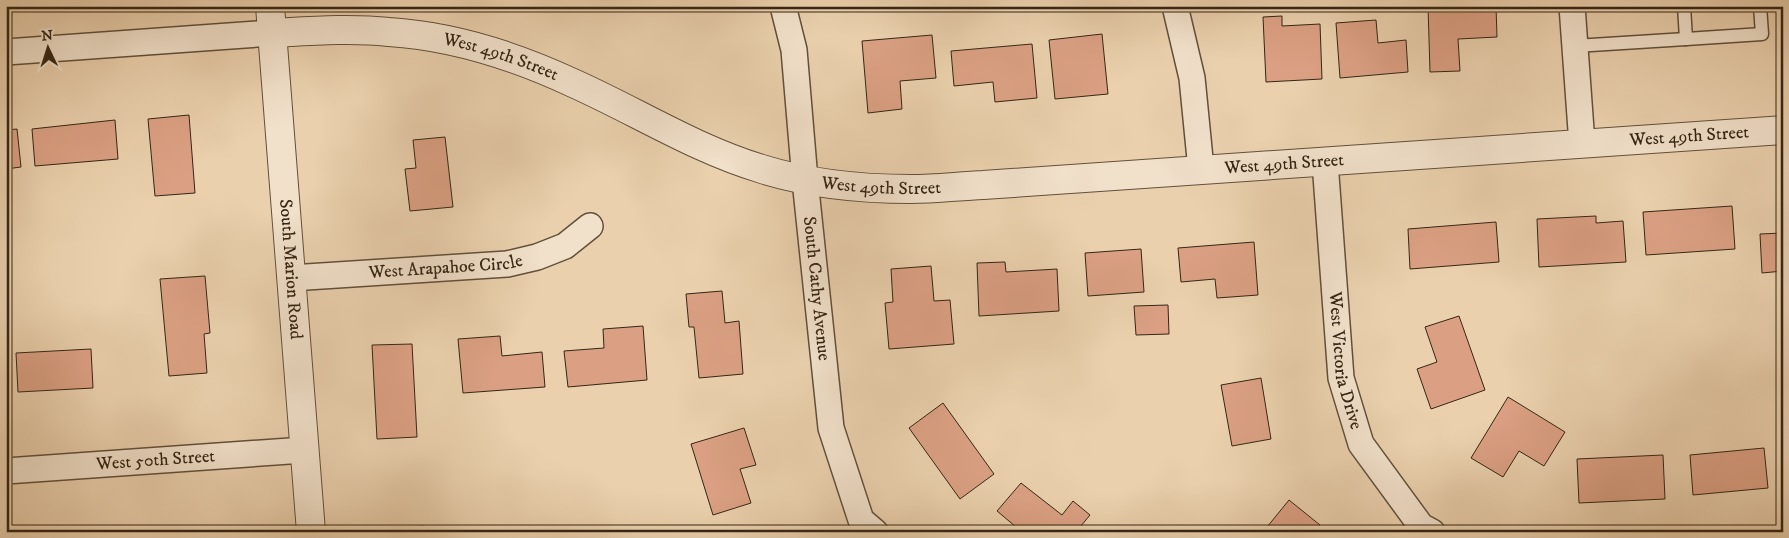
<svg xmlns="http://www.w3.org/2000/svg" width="1789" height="538" viewBox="0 0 1789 538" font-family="'IM FELL DW Pica',serif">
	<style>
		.building { fill: #dba083; stroke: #352615 }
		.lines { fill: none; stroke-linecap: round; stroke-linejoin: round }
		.service-casing { stroke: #62503b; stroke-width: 15 }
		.minor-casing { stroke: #62503b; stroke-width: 28 }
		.tertiary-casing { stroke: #62503b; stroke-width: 30 }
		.service { stroke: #f1e0ca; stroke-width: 12 }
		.minor { stroke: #f1e0ca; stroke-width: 25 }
		.tertiary { stroke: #f1e0ca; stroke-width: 28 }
		.labels { text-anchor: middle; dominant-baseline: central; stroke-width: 5; stroke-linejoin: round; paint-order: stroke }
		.street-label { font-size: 18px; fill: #352615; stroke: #f1e0ca }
	</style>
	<rect width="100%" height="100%" fill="#ead0ad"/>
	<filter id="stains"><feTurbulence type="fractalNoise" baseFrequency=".004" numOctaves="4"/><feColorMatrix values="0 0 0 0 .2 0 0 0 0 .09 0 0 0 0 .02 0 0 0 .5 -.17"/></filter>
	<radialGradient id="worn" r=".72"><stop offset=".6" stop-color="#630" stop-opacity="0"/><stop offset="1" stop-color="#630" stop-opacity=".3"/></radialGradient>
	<g class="building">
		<path d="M1428,6H1496L1497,37L1458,39L1460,71L1430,72Z"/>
		<path d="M1282,16V26L1320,24L1322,79L1266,82L1263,17Z"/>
		<path d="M1376,20L1378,43L1406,40L1408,72L1340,78L1336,23Z"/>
		<path d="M1102,34L1108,94L1055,99L1049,40Z"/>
		<path d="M932,35L936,78L900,81L902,109L868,113L862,41Z"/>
		<path d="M1032,44L1037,98L995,102L993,82L954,86L951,51Z"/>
		<path d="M189,115L195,193L155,196L148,119Z"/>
		<path d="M115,120L118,159L35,166L32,129Z"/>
		<path d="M17,129L21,167L6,169V130Z"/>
		<path d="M445,137L453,207L410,211L405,169L416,168L413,140Z"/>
		<path d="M1732,206L1735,249L1646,255L1643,212Z"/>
		<path d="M1596,216V223L1623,221L1626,262L1539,267L1537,219Z"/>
		<path d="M1496,222L1499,262L1410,269L1408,229Z"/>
		<path d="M1783,233V271L1762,273L1760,234Z"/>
		<path d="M1254,242L1258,295L1217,298L1215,279L1181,282L1178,248Z"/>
		<path d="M1141,249L1144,292L1088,296L1085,253Z"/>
		<path d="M1005,262L1006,272L1057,269L1059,311L979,316L977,263Z"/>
		<path d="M931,266L934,301L950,300L954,344L889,349L885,303L893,302L891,269Z"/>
		<path d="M205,276L210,333L204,334L207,373L169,376L160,279Z"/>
		<path d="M722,291L725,323L739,321L743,374L699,378L694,327H689L686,294Z"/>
		<path d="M1168,305L1169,334L1136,335L1134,306Z"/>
		<path d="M1459,316L1485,390L1431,409L1417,369L1437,362L1425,327Z"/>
		<path d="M643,326L647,380L568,387L564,351L604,348L603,329Z"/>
		<path d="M500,336L502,356L542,352L545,387L463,393L458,339Z"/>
		<path d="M412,344L417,437L377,439L372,345Z"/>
		<path d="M91,349L93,388L18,392L16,353Z"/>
		<path d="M1261,378L1271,439L1232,446L1221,385Z"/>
		<path d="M1508,397L1565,432L1544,466L1519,451L1503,477L1471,458Z"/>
		<path d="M943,403L994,474L960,499L909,428Z"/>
		<path d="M744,428L756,465L740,469L751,503L713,515L691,444Z"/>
		<path d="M1764,448L1768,488L1693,495L1690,455Z"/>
		<path d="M1663,455L1665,499L1579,503L1577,459Z"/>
		<path d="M1021,483L1062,515L1073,501L1090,515L1076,532H1022L997,511Z"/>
		<path d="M1289,500L1320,525L1314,532H1263Z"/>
		<path d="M424,526V532H387V528Z"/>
		<path d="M101,530V532H76Z"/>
	</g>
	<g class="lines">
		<g class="service-casing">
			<g id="service">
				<path d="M1686,39L1762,34L1760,6"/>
				<path d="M1575,46L1686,39L1684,6"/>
			</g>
		</g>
		<g class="minor-casing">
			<g id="minor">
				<path id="s1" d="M783,6L794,50L805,180L831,428L861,520L875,532"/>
				<path d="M1175,6L1192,78L1201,169"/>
				<path d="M1572,6L1582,144"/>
				<path d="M6,52L272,33"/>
				<path id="s2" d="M1325,162L1341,378L1361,444L1421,526L1432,532"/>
				<path id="s3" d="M291,278L507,264L537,257L565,246L590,226"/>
				<path id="s4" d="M6,471L304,450"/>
			</g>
		</g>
		<g class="tertiary-casing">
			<g id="tertiary">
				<path id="s5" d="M270,6L311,532"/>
				<path id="s6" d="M272,33C311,31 350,28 389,32C453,36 515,56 573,83C636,111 695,149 762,169C810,184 861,189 911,189C935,189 959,186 983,185L1783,130"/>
			</g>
		</g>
		<use href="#service" class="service"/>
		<use href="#minor" class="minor"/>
		<use href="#tertiary" class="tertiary"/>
	</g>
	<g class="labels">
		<g class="street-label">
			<text stroke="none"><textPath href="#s6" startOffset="232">West 49th Street</textPath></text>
			<text stroke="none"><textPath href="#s6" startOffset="1448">West 49th Street</textPath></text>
			<text stroke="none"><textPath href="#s6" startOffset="1042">West 49th Street</textPath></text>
			<text stroke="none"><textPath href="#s6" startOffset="638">West 49th Street</textPath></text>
			<text stroke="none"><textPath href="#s3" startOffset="155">West Arapahoe Circle</textPath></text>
			<text stroke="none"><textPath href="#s5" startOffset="264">South Marion Road</textPath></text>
			<text stroke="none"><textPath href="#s1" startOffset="285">South Cathy Avenue</textPath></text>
			<text stroke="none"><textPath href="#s2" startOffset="200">West Victoria Drive</textPath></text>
			<text stroke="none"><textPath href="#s4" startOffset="150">West 50th Street</textPath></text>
		</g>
	</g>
	<rect width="1789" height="538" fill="none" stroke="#ead0ad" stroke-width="25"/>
	<rect x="8" y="8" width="1774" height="523" fill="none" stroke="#352615" stroke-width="2.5"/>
	<rect x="12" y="12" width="1764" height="513" fill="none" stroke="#352615"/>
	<g transform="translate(48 48) rotate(356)" stroke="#f1e0ca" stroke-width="4" paint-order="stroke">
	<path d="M0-4L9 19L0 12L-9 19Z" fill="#352615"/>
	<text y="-8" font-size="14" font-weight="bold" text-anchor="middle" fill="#352615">N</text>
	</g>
	<rect width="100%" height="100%" filter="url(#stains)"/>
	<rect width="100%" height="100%" fill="url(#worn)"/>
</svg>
